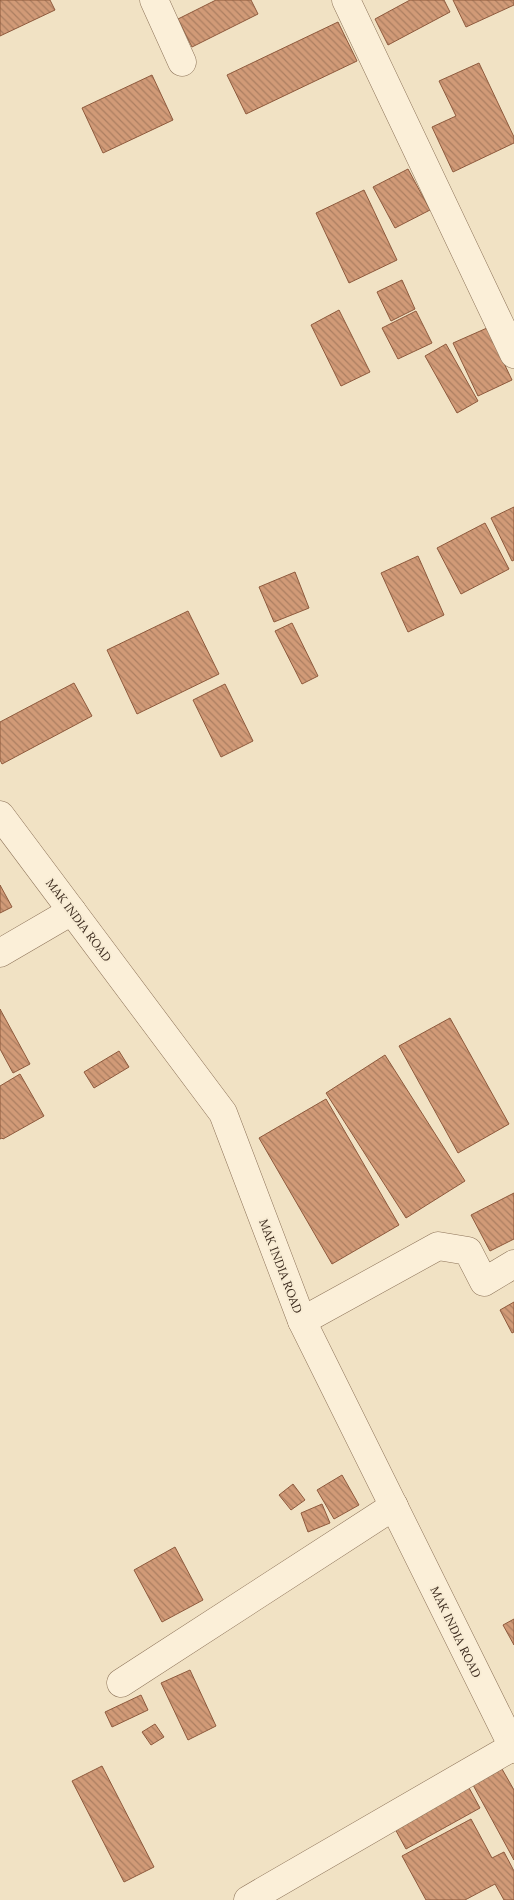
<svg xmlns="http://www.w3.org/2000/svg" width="514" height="1900" viewBox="0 0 514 1900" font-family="Lora,serif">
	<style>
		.building { fill: url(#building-back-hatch); stroke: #8e5a3d }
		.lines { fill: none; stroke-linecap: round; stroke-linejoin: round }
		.minor-casing { stroke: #8d7359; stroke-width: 29 }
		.minor { stroke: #fbefd8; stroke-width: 28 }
		.labels { text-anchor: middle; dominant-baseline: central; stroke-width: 4; stroke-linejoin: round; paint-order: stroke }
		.street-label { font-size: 12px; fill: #3c2b1e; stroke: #f8ecd4 }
	</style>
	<defs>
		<pattern id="building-back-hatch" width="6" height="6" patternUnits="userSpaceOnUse" patternTransform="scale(1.25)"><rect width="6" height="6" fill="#d19a77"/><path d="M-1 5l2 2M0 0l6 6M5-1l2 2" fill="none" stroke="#ab7e61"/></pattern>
	</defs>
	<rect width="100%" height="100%" fill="#f1e2c4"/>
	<g class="building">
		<path d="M0,0H50L55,10L0,36Z"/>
		<path d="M216,0H251L258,14L192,47L178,19Z"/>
		<path d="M410,0H444L450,12L388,45L375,19Z"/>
		<path d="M453,0H514V5L466,27Z"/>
		<path d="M338,22L357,61L246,114L227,75Z"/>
		<path d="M479,63L514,137V143L453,172L432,127L456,116L439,81Z"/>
		<path d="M152,75L173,120L103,153L82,108Z"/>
		<path d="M408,169L430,210L395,228L373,187Z"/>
		<path d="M364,190L397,260L349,283L316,213Z"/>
		<path d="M402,280L415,309L391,321L377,292Z"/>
		<path d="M339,310L370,372L341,386L311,325Z"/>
		<path d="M416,311L432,343L398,359L382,328Z"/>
		<path d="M487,328L512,380L478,396L453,343Z"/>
		<path d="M446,344L478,401L457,413L425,356Z"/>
		<path d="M514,507V560L512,561L491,518Z"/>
		<path d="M485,523L509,569L461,594L437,548Z"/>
		<path d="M418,556L444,615L408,632L381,573Z"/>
		<path d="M295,572L309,608L274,622L259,587Z"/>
		<path d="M188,611L219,674L137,714L107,650Z"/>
		<path d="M292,623L318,676L302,684L275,631Z"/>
		<path d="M74,683L92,716L2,764L0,760V722Z"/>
		<path d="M225,684L253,741L221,757L193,700Z"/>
		<path d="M0,885L12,907L0,913Z"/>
		<path d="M0,1009L30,1064L13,1073L0,1049Z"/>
		<path d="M450,1018L509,1124L458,1153L399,1046Z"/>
		<path d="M119,1051L129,1067L94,1088L84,1072Z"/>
		<path d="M385,1055L465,1181L406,1218L326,1093Z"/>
		<path d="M20,1074L44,1116L3,1139L2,1138L0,1139V1086Z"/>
		<path d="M326,1099L399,1225L332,1264L259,1138Z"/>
		<path d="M514,1193V1239L490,1251L471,1215Z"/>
		<path d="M514,1302V1332L512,1333L500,1310Z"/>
		<path d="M342,1475L359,1505L334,1519L317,1490Z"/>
		<path d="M293,1484L305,1500L291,1510L279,1495Z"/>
		<path d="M322,1504L330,1523L308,1532L301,1513Z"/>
		<path d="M175,1547L203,1600L162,1622L134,1570Z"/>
		<path d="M514,1619V1645L503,1625Z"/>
		<path d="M190,1670L216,1726L188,1740L161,1683Z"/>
		<path d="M141,1695L148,1710L112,1727L105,1712Z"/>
		<path d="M155,1724L164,1737L151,1745L142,1732Z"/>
		<path d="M102,1766L154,1867L124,1882L72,1781Z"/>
		<path d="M502,1769L514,1790V1860L473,1785Z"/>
		<path d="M468,1786L480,1808L406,1849L394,1827Z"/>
		<path d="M471,1819L492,1858L504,1852L514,1871V1900H504L495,1884L465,1900H426L402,1856Z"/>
	</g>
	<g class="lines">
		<g class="minor-casing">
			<g id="minor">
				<path d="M154,0L182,62"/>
				<path d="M346,0L514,354"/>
				<path d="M0,815L223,1113L302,1321L514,1749"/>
				<path d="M0,953L72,911"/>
				<path d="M302,1321L438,1246L468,1251L484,1282L514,1264"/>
				<path d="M121,1683L394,1506"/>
				<path d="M248,1900L514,1746"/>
			</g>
		</g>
		<use href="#minor" class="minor"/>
	</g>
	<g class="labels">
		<g class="street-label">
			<text transform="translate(79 920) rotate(53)">MAK INDIA ROAD</text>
			<text transform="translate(281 1266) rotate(69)">MAK INDIA ROAD</text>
			<text transform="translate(456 1632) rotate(64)">MAK INDIA ROAD</text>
		</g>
	</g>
</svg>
